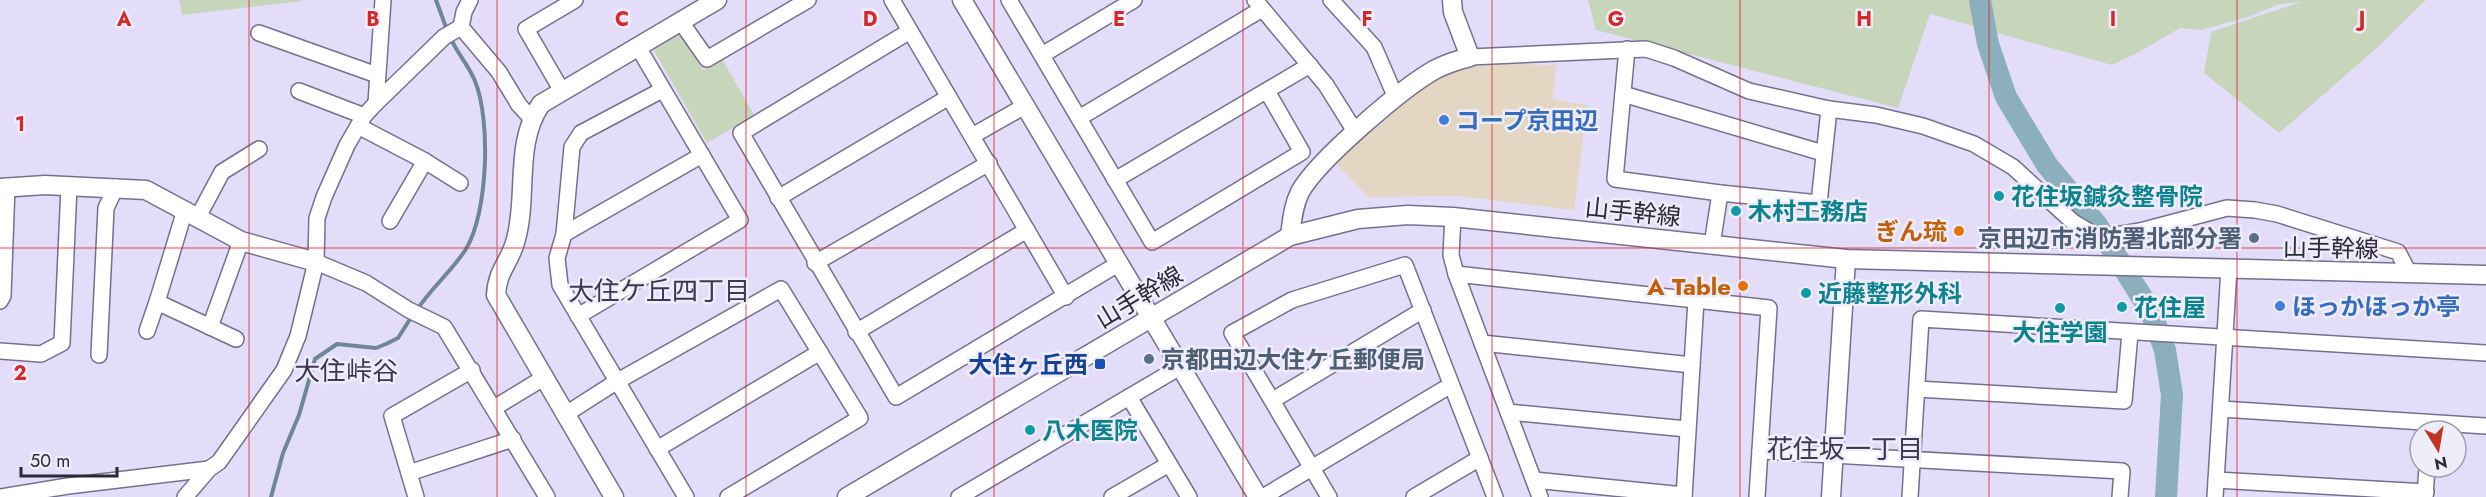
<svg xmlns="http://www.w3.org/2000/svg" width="2486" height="497" viewBox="0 0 2486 497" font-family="Jost,'Noto Sans JP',sans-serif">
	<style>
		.commercial { fill: #e3d6c2 }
		.green { fill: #c7d5bb }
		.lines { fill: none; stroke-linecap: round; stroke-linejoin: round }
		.stream { stroke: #6f8795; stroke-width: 4 }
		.river { stroke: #8cafbd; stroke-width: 22 }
		.minor-casing { stroke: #766f8f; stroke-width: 18 }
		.tertiary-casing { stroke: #766f8f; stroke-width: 21 }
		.minor { stroke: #fff; stroke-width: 15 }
		.tertiary { stroke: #fff; stroke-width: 18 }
		.grid { fill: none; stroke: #d62828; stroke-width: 1.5; stroke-opacity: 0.55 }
		.shop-dot { fill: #3f7fe0; stroke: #f0edfb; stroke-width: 2 }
		.culture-dot { fill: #0f9aa8; stroke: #f0edfb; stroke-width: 2 }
		.food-dot { fill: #e8710a; stroke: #f0edfb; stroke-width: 2 }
		.service-dot { fill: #5c6f8a; stroke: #f0edfb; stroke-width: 2 }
		.transit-dot { fill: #1a4fb4; stroke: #f0edfb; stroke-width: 2 }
		.labels { text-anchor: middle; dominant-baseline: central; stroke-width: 5; stroke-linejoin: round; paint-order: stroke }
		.shop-label { font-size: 24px; font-weight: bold; fill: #366cbe; stroke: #f0edfb; text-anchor: start }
		.culture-label { font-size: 24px; font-weight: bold; fill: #0d838f; stroke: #f0edfb; text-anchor: start }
		.street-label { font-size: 24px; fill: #2c2937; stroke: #f0edfb }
		.food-label { font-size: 24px; font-weight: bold; fill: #c56008; stroke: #f0edfb; text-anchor: end }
		.service-label { font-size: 24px; font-weight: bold; fill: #4e5e75; stroke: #f0edfb; text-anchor: end }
		.transit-label { font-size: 24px; font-weight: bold; fill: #164399; stroke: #f0edfb; text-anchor: end }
		.neighbourhood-label { font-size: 26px; fill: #3e3653; stroke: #f0edfb }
		.grid-label { font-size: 20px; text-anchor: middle; font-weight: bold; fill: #d62828; stroke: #f0edfb; stroke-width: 5; stroke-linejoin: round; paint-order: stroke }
	</style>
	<rect width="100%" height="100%" fill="#e3ddfa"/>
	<path class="commercial" d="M1503,64L1556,65L1553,99L1587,105L1574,210L1458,196L1368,197L1335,163L1407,100L1436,79L1464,68Z"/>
	<g class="green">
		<path d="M179,0H302V1L182,15Z"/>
		<path d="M1588,0H2426L2378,47L2279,133L2204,73L2211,32L2301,2L2280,4L2248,17L2201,30L2180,28L2139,52L2112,65L1930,14L1898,108L1596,30Z"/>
		<path d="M676,35L683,37L703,70L722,59L754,115L707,143L653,49Z"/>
	</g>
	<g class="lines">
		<g class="stream">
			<path d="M436,0L447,30"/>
			<path d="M417,310C431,288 452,271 466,249C488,213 491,120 475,81C469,66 457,53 450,37"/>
			<path d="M271,497L283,453L299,415L315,359L337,344L376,348L386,344L398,338L412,316"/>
		</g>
		<path class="river" d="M1980,0L1988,44L2006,97L2047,165L2097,225L2151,312L2165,350L2172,395L2166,497"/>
		<g class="minor-casing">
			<g id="minor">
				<path d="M470,0L464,12L461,27L499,72L519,105L531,118"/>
				<path d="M892,0L1066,297"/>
				<path d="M1009,0L1152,242L1302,152L1267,91"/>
				<path d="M1255,0L1326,85L1356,133"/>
				<path d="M1331,0L1374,47L1396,98"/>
				<path d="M681,22L707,59L808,0"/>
				<path d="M910,31L741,133L896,397L1118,264"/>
				<path d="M259,33L377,75"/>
				<path d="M1627,49L1615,179L1720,193L1819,203L1829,109"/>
				<path d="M1042,55L1134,0"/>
				<path d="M1470,57L1646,49L1674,58L1749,91L1829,109L1876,115L1923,126L1974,144L2013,167L2073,222L2093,234L2116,235L2140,231L2227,208L2255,210L2277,214L2398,252L2409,273"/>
				<path d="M662,90L581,133L572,147L564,234L557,258L560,285L686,497"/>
				<path d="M299,91L364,116"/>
				<path d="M562,91L526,29L575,0"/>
				<path d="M1623,94L1823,153"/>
				<path d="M376,103L444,37L461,27"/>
				<path d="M1079,118L1262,9"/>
				<path d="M358,126L425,161L460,183"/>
				<path d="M972,136L1025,106"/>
				<path d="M1115,180L1310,65"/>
				<path d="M778,198L949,97"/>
				<path d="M198,217L222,172L259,149"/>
				<path d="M1453,217L1451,255L1456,274L1540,497"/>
				<path d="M390,221L425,161"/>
				<path d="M564,234L702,155"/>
				<path d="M1712,245L1720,193"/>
				<path d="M316,262L366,283L409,310L444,327L547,497"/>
				<path d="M815,263L989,163"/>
				<path d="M1456,274L1769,308L1757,497"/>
				<path d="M0,301L3,296L7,186"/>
				<path d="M157,302L185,210"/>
				<path d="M578,316L740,220L638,47"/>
				<path d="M210,327L241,241"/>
				<path d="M147,331L157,302L236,339"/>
				<path d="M856,332L1027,230"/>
				<path d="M1482,343L1692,365"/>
				<path d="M0,351L41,354L62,343L69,186"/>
				<path d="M99,355L106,208L116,187"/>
				<path d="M1917,389L2124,401L2130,333"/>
				<path d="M1129,397L1189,497"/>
				<path d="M1273,400L1423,310"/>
				<path d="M494,408L545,377"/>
				<path d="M2221,409L2486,426"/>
				<path d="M1508,412L1687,429"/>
				<path d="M566,414L616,382L781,289L860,418L728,497"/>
				<path d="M657,449L820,352"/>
				<path d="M1760,451L2122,471L2120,497"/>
				<path d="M409,473L513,439"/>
				<path d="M1534,480L1684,495"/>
				<path d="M2216,480L2426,492"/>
				<path d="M1,497L68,486L209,469"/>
				<path d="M185,497L209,469L219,462L284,370L298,336L316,262L317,218L324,197L347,145L364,116L376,103L383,0"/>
				<path d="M416,497L392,416L472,370"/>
				<path d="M959,497L1180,367"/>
				<path d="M1112,497L1169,464"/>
				<path d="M1263,497L1451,385"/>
				<path d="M1329,497L1232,333L1292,300L1405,265L1495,497"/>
				<path d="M1414,497L1480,458"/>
				<path d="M1684,497L1696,300"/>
				<path d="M1910,497L1921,319L2486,353"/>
				<path d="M2215,497L2229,269"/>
				<path d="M2425,497L2427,467"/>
			</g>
		</g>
		<g class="tertiary-casing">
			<g id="tertiary">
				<path d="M962,0L1258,497"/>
				<path d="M0,188L45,185L146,190L241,241L316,262"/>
				<path d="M1290,236C1292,221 1293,206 1300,192C1317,161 1403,87 1436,69C1446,64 1458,60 1470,57L1453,12L1452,0"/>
				<path d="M614,497L496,295C497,270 511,261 516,239C528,195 514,143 541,104L717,0"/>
				<path d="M847,497L1290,236L1358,219L1408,215L1453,217L1846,259L2486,275"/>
				<path d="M1831,497L1846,259"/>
			</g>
		</g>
		<use href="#minor" class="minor"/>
		<use href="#tertiary" class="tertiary"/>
	</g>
	<path class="grid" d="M249,0V497M497,0V497M746,0V497M994,0V497M1243,0V497M1492,0V497M1740,0V497M1989,0V497M2237,0V497M0,248H2486"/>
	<g class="shop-dot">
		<circle cx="1444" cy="120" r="6"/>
		<circle cx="2280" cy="306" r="6"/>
	</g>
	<g class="culture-dot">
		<circle cx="1999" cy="196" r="6"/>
		<circle cx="1736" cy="211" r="6"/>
		<circle cx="1806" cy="293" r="6"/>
		<circle cx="2122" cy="307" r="6"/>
		<circle cx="2060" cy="308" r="6"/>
		<circle cx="1030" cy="430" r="6"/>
	</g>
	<g class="food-dot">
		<circle cx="1959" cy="231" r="6"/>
		<circle cx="1743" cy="286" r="6"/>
	</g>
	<g class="service-dot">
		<circle cx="2254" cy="238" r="6"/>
		<circle cx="1149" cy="359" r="6"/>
	</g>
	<rect class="transit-dot" x="1094" y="358" width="12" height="12" rx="3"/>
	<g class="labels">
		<g class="shop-label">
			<text x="1456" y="120">コープ京田辺</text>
			<text x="2292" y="306">ほっかほっか亭</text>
		</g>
		<g class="culture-label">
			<text x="2011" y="196">花住坂鍼灸整骨院</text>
			<text x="1748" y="211">木村工務店</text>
			<text x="1818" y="293">近藤整形外科</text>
			<text x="2134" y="307">花住屋</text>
			<text x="2060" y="332" text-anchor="middle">大住学園</text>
			<text x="1042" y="430">八木医院</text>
		</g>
		<g class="street-label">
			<text transform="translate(1633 212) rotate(6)">山手幹線</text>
			<text transform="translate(2331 248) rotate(1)">山手幹線</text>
			<text transform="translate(1139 297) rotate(-31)">山手幹線</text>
		</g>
		<g class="food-label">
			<text x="1947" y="231">ぎん琉</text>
			<text x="1731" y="286">A Table</text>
		</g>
		<g class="service-label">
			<text x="2242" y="238">京田辺市消防署北部分署</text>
			<text x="1161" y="359" text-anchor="start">京都田辺大住ケ丘郵便局</text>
		</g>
		<g class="transit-label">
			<text x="1088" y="364">大住ヶ丘西</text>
		</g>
		<g class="neighbourhood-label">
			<text x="659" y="291">大住ケ丘四丁目</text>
			<text x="346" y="371">大住峠谷</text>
			<text x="1845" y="449">花住坂一丁目</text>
		</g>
	</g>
	<g class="grid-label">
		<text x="124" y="26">A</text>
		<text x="373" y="26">B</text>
		<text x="622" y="26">C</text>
		<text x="870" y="26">D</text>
		<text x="1119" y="26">E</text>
		<text x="1367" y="26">F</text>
		<text x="1616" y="26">G</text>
		<text x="1864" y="26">H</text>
		<text x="2113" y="26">I</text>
		<text x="2362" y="26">J</text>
		<text x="20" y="131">1</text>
		<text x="20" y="380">2</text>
	</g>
	<g transform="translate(2438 449) rotate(169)"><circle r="28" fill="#f0edfb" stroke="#a29fad" stroke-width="1.5"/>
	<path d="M0-4.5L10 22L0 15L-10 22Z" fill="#c03420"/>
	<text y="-9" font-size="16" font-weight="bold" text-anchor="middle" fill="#2c2937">N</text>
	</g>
	<path d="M21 467v9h96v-9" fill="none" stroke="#2c2937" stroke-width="3"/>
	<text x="30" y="467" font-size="18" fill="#2c2937" stroke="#f0edfb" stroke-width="4.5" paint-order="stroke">50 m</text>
</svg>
